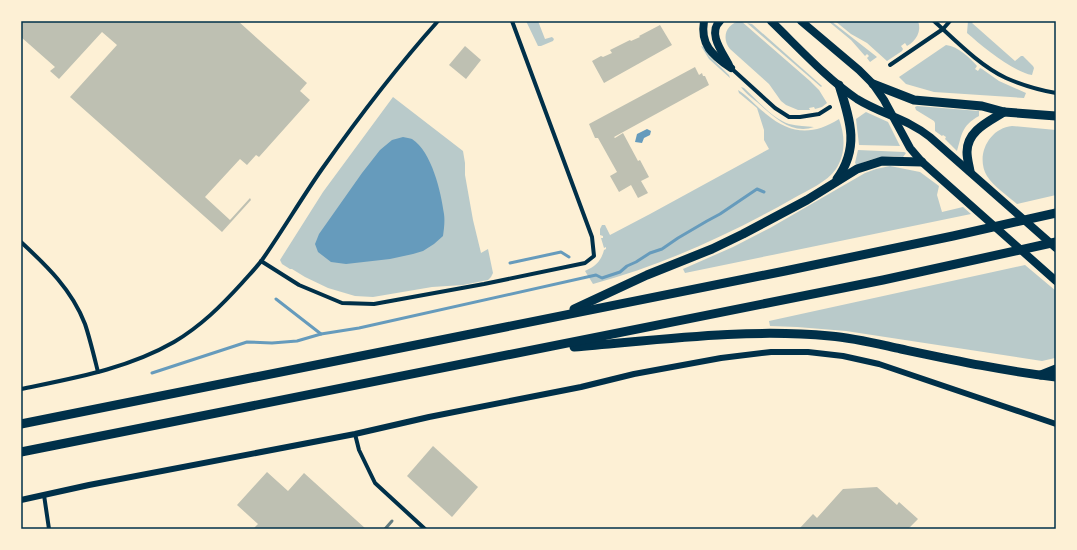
<svg xmlns="http://www.w3.org/2000/svg" width="1077" height="550" viewBox="0 0 1077 550" font-family="'IBM Plex Sans',sans-serif">
	<style>
		.green { fill: #b9caca }
		.water { fill: #669bbc }
		.lines { fill: none; stroke-linecap: round; stroke-linejoin: round }
		.stream { stroke: #669bbc; stroke-width: 3 }
		.building { fill: #bec0b2 }
		.minor { stroke: #003049; stroke-width: 4 }
		.tertiary { stroke: #003049; stroke-width: 6 }
		.primary { stroke: #003049; stroke-width: 8 }
		.motorway { stroke: #003049; stroke-width: 9 }
		.rail { stroke: #657d81; stroke-width: 3 }
		.neatline { fill: none; stroke: #003049; stroke-width: 1.5 }
	</style>
	<rect width="100%" height="100%" fill="#fdf0d5"/>
	<g class="green">
		<path d="M526,21H538L545,39L552,37L554,39L553,41L541,46H538Z"/>
		<path d="M741,21L810,81L819,90L827,103L822,107L815,109L814,107L809,108L810,110H798L786,105L781,101L769,84L730,49C721,38 726,23 741,21Z"/>
		<path d="M828,21H831L877,57L870,62L867,58L869,56L867,54L865,56L851,40Z"/>
		<path d="M835,21H918C922,31 916,41 907,46L905,43L901,46L903,49L902,51L887,61L867,43L851,34Z"/>
		<path d="M968,21H974L972,23L1015,61L1021,56H1023L1033,66L1034,68L1032,75C1012,71 983,47 967,33Z"/>
		<path d="M747,23L752,24L822,86L821,87Z"/>
		<path d="M946,45C959,47 969,57 977,66L975,69L978,71L980,68L982,69L999,81L1026,93L1024,98L934,92L906,84L899,77Z"/>
		<path d="M701,46L704,47L709,56L729,75L730,78L709,59Z"/>
		<path d="M741,87L744,88C756,99 773,119 789,124C798,126 806,126 814,127C791,135 773,116 757,102C752,98 745,93 741,87Z"/>
		<path d="M738,90C748,96 756,106 766,114C790,134 812,136 839,119C845,135 846,154 836,169C827,182 808,190 794,198C731,234 663,265 593,284L585,271C596,266 601,261 604,250L606,249V247L604,248L601,238H603V236L600,235V229L602,225H605L610,235L650,214L769,149L764,140V130L757,108L739,93Z"/>
		<path d="M393,97L463,151L465,163V175L473,220L481,253L488,249L493,273L491,277L488,280L463,285L432,287L373,297L355,296L328,288L305,277L292,269H290L282,264L280,260L323,192Z"/>
		<path d="M917,106L979,111V116C961,126 962,135 957,151L945,139L946,137L943,135L942,136L935,131V123L934,121L916,110L915,107Z"/>
		<path d="M866,112L888,122L900,146L859,145L856,119Z"/>
		<path d="M1012,126L1056,130V195L1017,204C1008,196 993,186 987,176C975,156 989,128 1012,126Z"/>
		<path d="M858,150L904,152L906,153L903,157C887,155 871,158 857,165L855,163Z"/>
		<path d="M890,166L920,172L939,186L937,195L942,212L963,207L971,214L685,273L683,269L733,247L770,228L865,173L876,169Z"/>
		<path d="M1025,265L1056,291V357L1055,358L1042,361L846,331L797,327L770,326L769,321Z"/>
	</g>
	<g class="water">
		<path d="M647,129L651,131L650,135L644,138L642,143L635,142L637,134Z"/>
		<path d="M403,137C406,138 410,138 412,139C432,152 441,192 444,214C445,221 444,229 443,236L434,244L423,251L413,254L390,259L346,264L331,262L318,252L315,244L319,234L362,173L380,150L392,140Z"/>
	</g>
	<g class="lines">
		<g class="stream">
			<path d="M510,263L561,252L569,257"/>
			<path d="M276,299L321,334L359,328L596,275L602,278L620,272L627,266L636,262L650,253L662,249L678,238L707,221L720,214L757,189L764,192"/>
			<path d="M152,373L247,342L272,343L297,341L321,334"/>
		</g>
	</g>
	<g class="building">
		<path d="M21,21H238L307,83L300,91L310,100L259,157L256,155L247,165L240,159L205,197L230,220L250,198L251,200L222,232L70,97L117,45L102,32L59,79L50,71L55,67L21,37Z"/>
		<path d="M660,25L672,45L604,83L592,61L601,56L603,57L612,53L610,50L630,40L631,41L640,37L639,36Z"/>
		<path d="M465,46L481,60L466,79L449,65Z"/>
		<path d="M695,67L699,75L702,73L703,76H705L709,85L614,137L615,138L623,133L638,161L640,160L649,177L641,181L648,193L638,198L631,185L619,192L610,176L617,172L598,138H595L589,124Z"/>
		<path d="M433,446L478,487L452,517L407,476Z"/>
		<path d="M267,472L288,491L304,473L366,529H253L258,524L237,505Z"/>
		<path d="M877,487L897,505L899,502L918,519L908,529H799L813,514L817,518L843,489Z"/>
	</g>
	<g class="lines">
		<g class="minor">
			<path d="M934,21C955,40 980,66 1006,78C1022,85 1039,90 1056,93"/>
			<path d="M890,65L943,29L950,21"/>
			<path d="M731,68L775,108L789,117H800L819,114L830,107"/>
			<path d="M21,242C47,266 72,290 85,324C90,339 94,356 98,372"/>
			<path d="M261,261L299,285L342,303L374,304L484,284L585,263L594,256L592,237L512,21"/>
			<path d="M21,389C74,378 127,369 174,342C201,326 221,306 242,283C249,275 256,268 262,260C283,230 301,199 322,169C358,118 396,68 438,21"/>
			<path d="M355,434L359,450L375,483L425,529"/>
			<path d="M44,495L49,529"/>
		</g>
		<path class="tertiary" d="M21,500L89,485L355,434L429,417L581,387L634,374L721,358L771,352H808L843,356L879,364L1056,424"/>
		<g class="primary">
			<path d="M704,21C700,45 712,55 731,68"/>
			<path d="M720,21C707,33 723,53 729,65"/>
			<path d="M771,21C797,46 827,79 857,99C881,114 908,119 930,137L1056,248"/>
			<path d="M801,21L859,70L873,84L884,100L910,148L922,162L1056,281"/>
		</g>
		<g class="motorway">
			<path d="M873,84L914,100L982,106L1004,112L1056,116"/>
			<path d="M970,171C969,165 967,159 967,152C967,131 988,122 1004,112"/>
			<path d="M837,179C860,147 850,120 839,85"/>
			<path d="M574,309L647,275L712,249L743,234L807,200L857,169L882,161L922,162"/>
			<path d="M574,347C659,340 745,328 830,336C855,338 878,344 901,349C953,360 1004,371 1056,377"/>
			<path d="M1041,375L1056,369"/>
			<path d="M21,424L785,271L953,236L1056,213"/>
			<path d="M21,452L883,280L1056,242"/>
		</g>
		<path class="rail" d="M385,529L392,521"/>
	</g>
	<rect width="1077" height="550" fill="none" stroke="#fdf0d5" stroke-width="44"/>
	<rect x="22" y="22" width="1033" height="506" class="neatline"/>
</svg>
